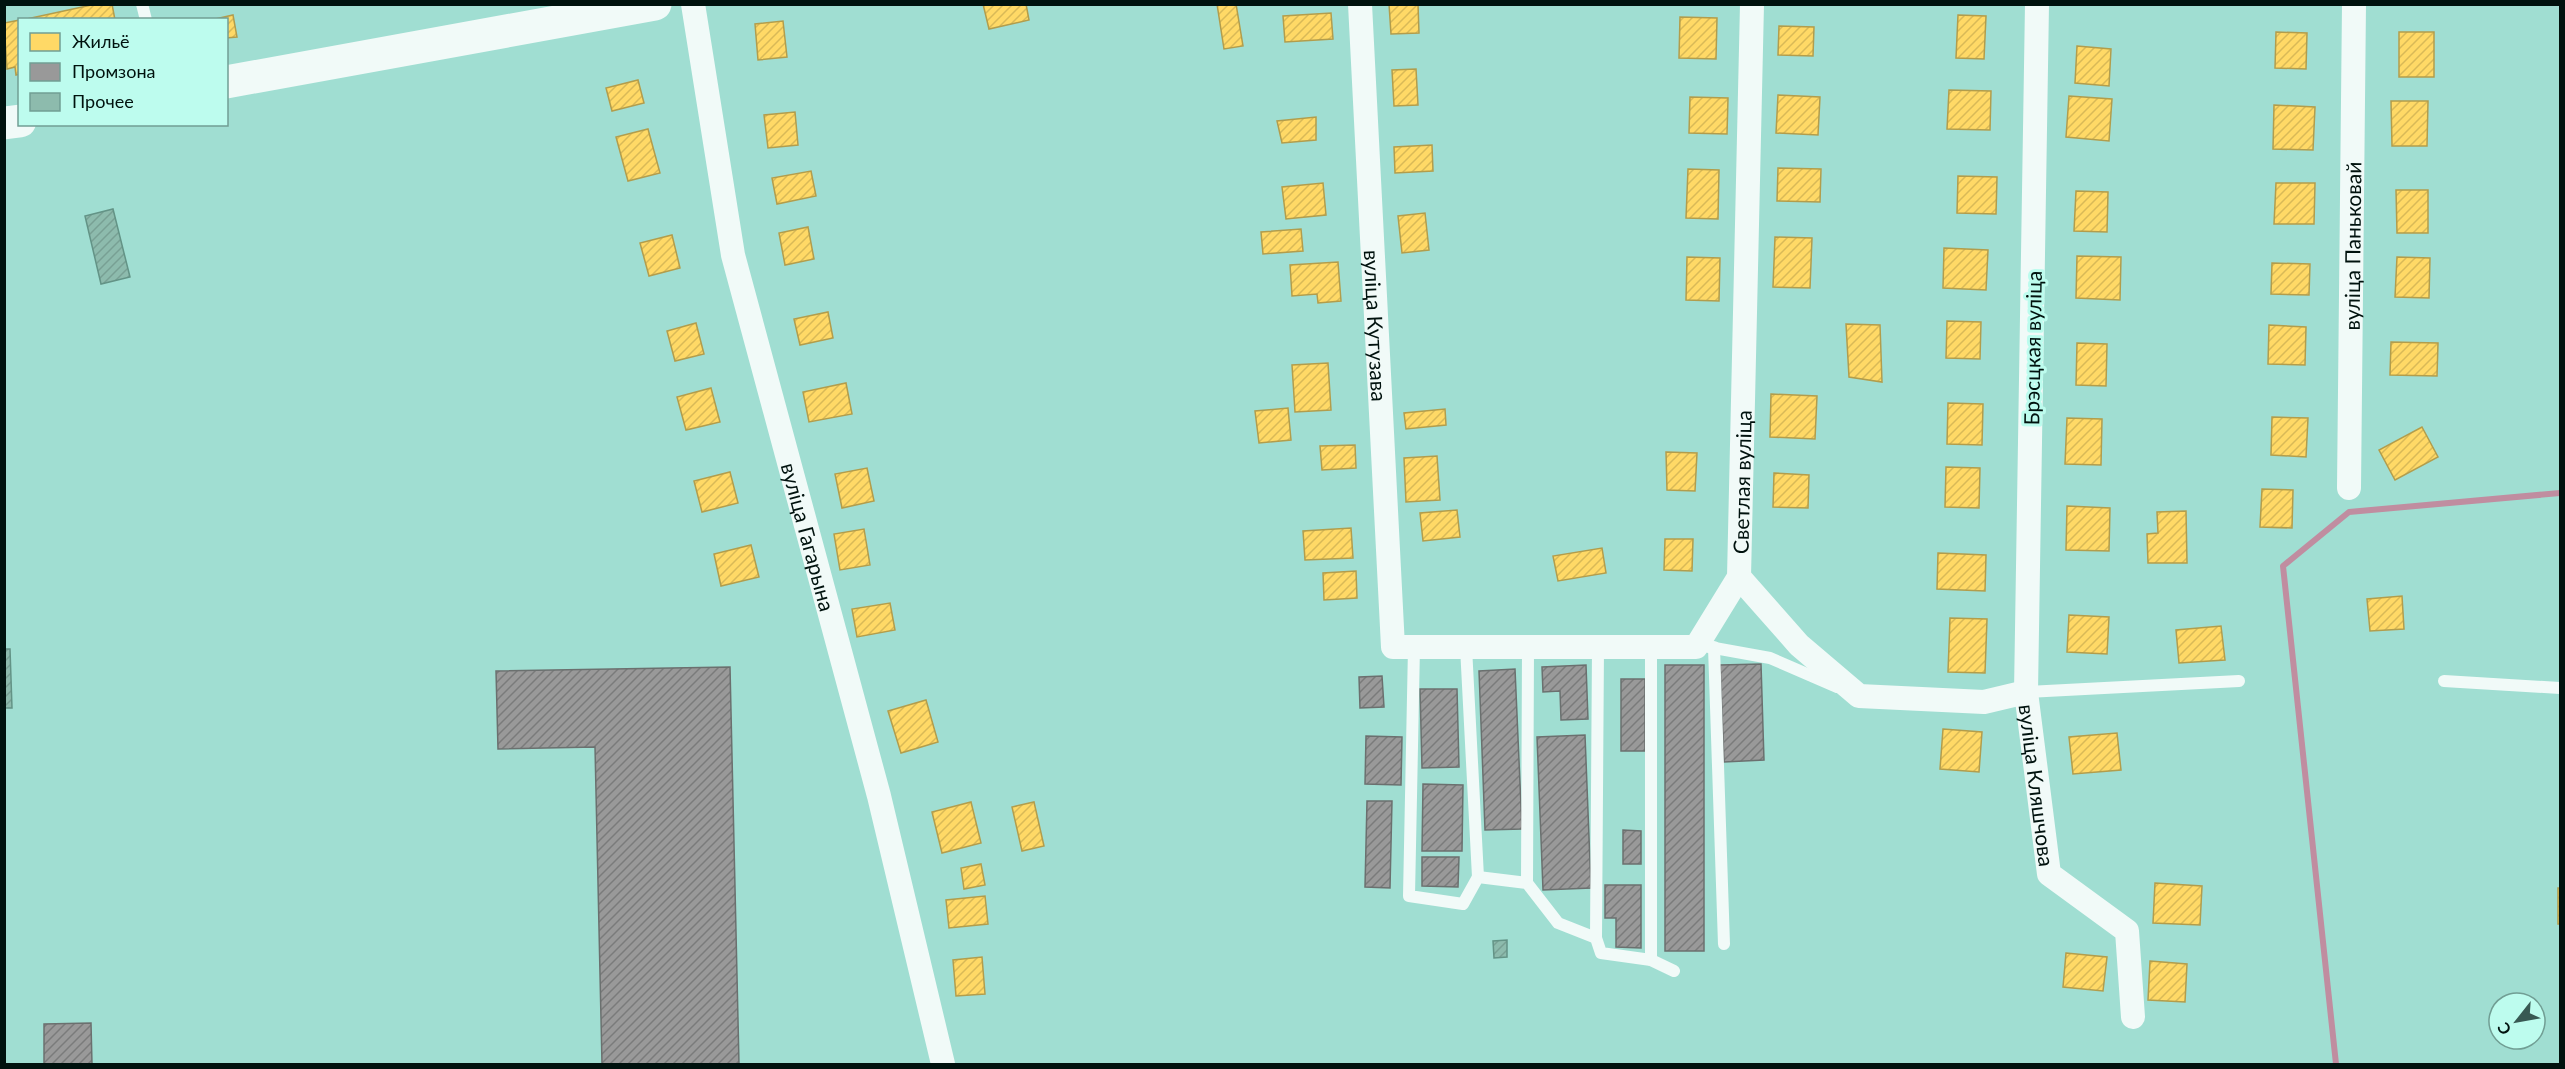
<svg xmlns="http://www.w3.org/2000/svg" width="2565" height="1069" viewBox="0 0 2565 1069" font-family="Lato,sans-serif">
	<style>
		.homes { fill: url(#homes-hatch); stroke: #b29d4c; stroke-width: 1.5 }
		.industry { fill: url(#industry-hatch); stroke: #6b706f; stroke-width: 1.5 }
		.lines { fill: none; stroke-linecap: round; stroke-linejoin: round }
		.stream { stroke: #c08da0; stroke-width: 6 }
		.building { fill: url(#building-hatch); stroke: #639386; stroke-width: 1.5 }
		.lane { stroke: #f1faf8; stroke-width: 12 }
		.street { stroke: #f1faf8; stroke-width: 24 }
		.secondary { stroke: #f1faf8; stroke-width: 33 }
		.labels { text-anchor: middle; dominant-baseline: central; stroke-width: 6; stroke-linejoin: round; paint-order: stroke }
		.street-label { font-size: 21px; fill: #00120e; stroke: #bdfcee }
	</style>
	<defs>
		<pattern id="homes-hatch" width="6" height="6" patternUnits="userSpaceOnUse" patternTransform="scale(1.5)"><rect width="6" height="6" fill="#ffd966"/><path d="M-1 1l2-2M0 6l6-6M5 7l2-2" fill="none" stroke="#d9b957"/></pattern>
		<pattern id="industry-hatch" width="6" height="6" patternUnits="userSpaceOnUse" patternTransform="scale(1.5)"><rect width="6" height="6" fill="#999"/><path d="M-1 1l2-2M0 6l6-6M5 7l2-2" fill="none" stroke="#7a7b7b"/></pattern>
		<pattern id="building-hatch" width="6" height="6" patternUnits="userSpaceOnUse" patternTransform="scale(1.5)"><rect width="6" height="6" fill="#8dbbad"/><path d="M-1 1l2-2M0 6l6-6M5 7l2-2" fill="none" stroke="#78a094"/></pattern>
	</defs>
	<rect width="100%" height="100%" fill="#a0ded2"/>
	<g class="homes">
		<path d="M96,4H112L115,20H22Z"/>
		<path d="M983,4H1026L1029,20L989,29Z"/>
		<path d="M1217,4H1236L1243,46L1224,49Z"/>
		<path d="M1389,4H1418L1419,33L1391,34Z"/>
		<path d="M1331,13L1333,39L1285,42L1283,16Z"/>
		<path d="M233,15L237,37L226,38V20H211Z"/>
		<path d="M1958,15L1986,16L1984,59L1956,58Z"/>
		<path d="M1680,17L1717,18L1716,59L1679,58Z"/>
		<path d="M20,20V74L16,75L15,67L7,69L4,23Z"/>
		<path d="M783,21L787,57L758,60L755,24Z"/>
		<path d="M1779,26L1814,27L1813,56L1778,55Z"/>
		<path d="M2276,32L2307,33L2306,69L2275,68Z"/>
		<rect x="2399" y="32" width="35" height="45"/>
		<path d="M2077,46L2111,49L2109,86L2075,83Z"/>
		<path d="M1416,69L1418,105L1394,106L1392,70Z"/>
		<path d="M638,80L644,103L612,111L606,88Z"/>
		<path d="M1949,90L1991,91L1990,130L1947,129Z"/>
		<path d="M1778,95L1820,97L1818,135L1776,133Z"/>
		<path d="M2069,96L2112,99L2109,141L2066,137Z"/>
		<path d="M1690,97L1728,98L1727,134L1689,133Z"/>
		<path d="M2391,101H2428L2427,146H2392Z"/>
		<path d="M2274,105L2315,107L2313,150L2273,149Z"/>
		<path d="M795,112L798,145L768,148L764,115Z"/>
		<path d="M1316,117V140L1282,143L1277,121Z"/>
		<path d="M648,129L660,173L628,181L616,137Z"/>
		<path d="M1432,145L1433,171L1395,173L1394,147Z"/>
		<path d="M1778,168L1821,169L1820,202L1777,201Z"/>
		<path d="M1688,169L1719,170L1718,219L1686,218Z"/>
		<path d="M811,171L816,196L777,204L772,178Z"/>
		<path d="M1958,176L1997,177L1996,214L1957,213Z"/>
		<path d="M1323,183L1326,215L1286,219L1282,187Z"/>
		<path d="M2276,183H2315L2314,224H2274Z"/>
		<path d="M2396,190H2428V233H2397Z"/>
		<path d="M2076,191L2108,192L2107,232L2074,231Z"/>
		<path d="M1425,213L1429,250L1402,253L1398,216Z"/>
		<path d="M808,227L814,259L785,265L779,233Z"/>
		<path d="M1301,229L1303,251L1263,254L1261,232Z"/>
		<path d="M672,235L680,268L649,276L640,243Z"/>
		<path d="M1775,237L1812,238L1810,288L1773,287Z"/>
		<path d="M1944,248L1988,250L1986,290L1943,288Z"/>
		<path d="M2077,256L2121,257L2120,300L2076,298Z"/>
		<path d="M1687,257L1720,258L1719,301L1686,300Z"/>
		<path d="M2397,257L2430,258L2429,298L2395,297Z"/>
		<path d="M1338,262L1341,301L1318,303L1317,294L1292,296L1290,265Z"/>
		<path d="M2272,263L2310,264L2309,295L2271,294Z"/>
		<path d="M828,312L833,338L800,345L794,319Z"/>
		<path d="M1947,321L1981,322L1980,359L1946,358Z"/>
		<path d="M696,323L704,354L675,361L667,331Z"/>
		<path d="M1846,324L1880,325L1882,382L1849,377Z"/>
		<path d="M2269,325L2306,327L2305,365L2268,364Z"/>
		<path d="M2391,342L2438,343L2437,376L2390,375Z"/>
		<path d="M2077,343L2107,344L2106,386L2076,385Z"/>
		<path d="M1328,363L1331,410L1295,412L1292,365Z"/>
		<path d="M846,383L852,414L809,422L803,392Z"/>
		<path d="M711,388L720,422L686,430L677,397Z"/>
		<path d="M1771,394L1817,396L1815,439L1770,437Z"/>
		<path d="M1948,403L1983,404L1982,445L1947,444Z"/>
		<path d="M1288,408L1291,440L1259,443L1255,411Z"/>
		<path d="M1445,409L1446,425L1406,429L1404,413Z"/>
		<path d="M2272,417L2308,418L2306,457L2271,455Z"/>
		<path d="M2067,418L2102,419L2101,465L2065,464Z"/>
		<path d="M2422,427L2438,457L2395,480L2379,450Z"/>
		<path d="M1355,445L1356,468L1322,470L1320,446Z"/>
		<path d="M1666,452L1697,453L1695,491L1667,490Z"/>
		<path d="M1437,456L1440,500L1406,502L1404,458Z"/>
		<path d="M1946,467L1980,468L1979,508L1945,507Z"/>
		<path d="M867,468L874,501L842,508L835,474Z"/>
		<path d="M730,472L738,503L702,512L694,481Z"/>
		<path d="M1774,473L1809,475L1808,508L1773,507Z"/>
		<path d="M2262,489L2293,490L2292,528L2260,527Z"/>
		<path d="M2067,506L2110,508L2109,551L2066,550Z"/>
		<path d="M1457,510L1460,537L1423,541L1420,513Z"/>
		<path d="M2186,511L2187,563H2148L2147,534L2158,533L2157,512Z"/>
		<path d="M1351,528L1353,558L1305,560L1303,531Z"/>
		<path d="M864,529L870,565L840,570L834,534Z"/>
		<path d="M1665,539H1693L1692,571L1664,570Z"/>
		<path d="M751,545L759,577L721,586L714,554Z"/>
		<path d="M1602,548L1606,573L1558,581L1553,556Z"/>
		<path d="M1938,553L1986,555L1985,591L1937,589Z"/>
		<path d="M1356,571L1357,598L1324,600L1323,573Z"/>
		<path d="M2402,596L2404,629L2370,631L2367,599Z"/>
		<path d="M890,603L895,630L857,637L852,609Z"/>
		<path d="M2069,615L2109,617L2107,654L2067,652Z"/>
		<path d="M1950,618L1987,619L1985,673L1948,672Z"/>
		<path d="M2221,626L2225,660L2179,663L2176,630Z"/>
		<path d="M926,700L938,742L901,753L888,711Z"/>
		<path d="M1943,729L1982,732L1979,772L1940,769Z"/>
		<path d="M2117,733L2121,770L2073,774L2069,737Z"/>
		<path d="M971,802L981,843L942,853L932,812Z"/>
		<path d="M1034,802L1044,846L1022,851L1012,807Z"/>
		<path d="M981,864L985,885L964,889L961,868Z"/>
		<path d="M2155,883L2202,886L2200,925L2153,923Z"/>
		<rect x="2558" y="888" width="2" height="36"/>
		<path d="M985,896L988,924L949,928L946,900Z"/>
		<path d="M2066,953L2107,957L2103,991L2063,987Z"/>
		<path d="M982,957L985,994L956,996L953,960Z"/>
		<path d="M2150,961L2187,964L2185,1002L2148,1000Z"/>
	</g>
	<g class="industry">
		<path d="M1761,664L1764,760L1724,762L1720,665Z"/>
		<path d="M1586,665L1588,719L1561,720L1560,691L1543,692L1542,667Z"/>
		<rect x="1665" y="665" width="39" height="286"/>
		<path d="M730,667L739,1064H602L595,747L498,749L496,671Z"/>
		<path d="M1515,669L1522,829L1485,830L1479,671Z"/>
		<path d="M1382,676L1384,707L1360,708L1359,677Z"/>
		<rect x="1621" y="679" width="24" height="72"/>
		<path d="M1420,689H1457L1459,767L1422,768Z"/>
		<path d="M1585,735L1591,888L1543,890L1537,737Z"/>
		<path d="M1366,736L1402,737L1401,785L1365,784Z"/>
		<path d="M1423,784L1463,785L1462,851H1422Z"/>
		<path d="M1367,801H1392L1390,888L1365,887Z"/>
		<path d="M1623,830L1641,831V864H1623Z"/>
		<path d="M1422,857H1459L1458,887L1422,886Z"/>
		<path d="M1605,885H1641V948L1616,947V918H1605Z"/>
		<path d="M91,1023L92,1064H44V1024Z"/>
	</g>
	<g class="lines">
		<path class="stream" d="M2336,1064L2283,566L2349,512L2560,493"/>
	</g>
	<g class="building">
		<path d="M113,209L130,277L101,284L85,216Z"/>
		<path d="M4,649H10L12,708H4Z"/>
		<path d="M1507,940V957L1494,958L1493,941Z"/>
	</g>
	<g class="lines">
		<g class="lane">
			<path d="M142,4L146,20"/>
			<path d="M1414,647L1409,896L1463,904L1478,877L1527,883L1558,923L1596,938L1601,953L1651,960L1674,971"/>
			<path d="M1466,647L1478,877"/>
			<path d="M1651,647V960"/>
			<path d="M1709,647L1770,658L1837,687"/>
			<path d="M1714,647L1724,944"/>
			<path d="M2444,681L2560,688"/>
			<path d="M2026,692L2239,681"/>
			<path d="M1527,883L1528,647"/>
			<path d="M1596,938L1598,647"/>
		</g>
		<g class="street">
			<path id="s1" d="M693,4L733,255L879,796L943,1064"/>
			<path id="s2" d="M1360,4L1393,647H1696L1739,577L1752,4"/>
			<path id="s3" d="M2037,4L2026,692L2049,874L2127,931L2133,1017"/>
			<path id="s4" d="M2349,488L2354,4"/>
			<path d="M1739,577L1799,645L1859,696L1984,702L2026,692"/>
		</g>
		<g class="secondary">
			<path d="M226,82L655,4"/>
			<path d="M4,123L20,121"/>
		</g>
	</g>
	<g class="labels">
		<g class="street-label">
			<text stroke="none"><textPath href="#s4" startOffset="242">вуліца Паньковай</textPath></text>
			<text stroke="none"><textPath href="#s2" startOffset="322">вуліца Кутузава</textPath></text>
			<text transform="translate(2032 348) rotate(-89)">Брэсцкая вуліца</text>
			<text stroke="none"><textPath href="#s2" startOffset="1124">Светлая вуліца</textPath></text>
			<text stroke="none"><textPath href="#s1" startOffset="546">вуліца Гагарына</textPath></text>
			<text stroke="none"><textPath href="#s3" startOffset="782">вуліца Кляшчова</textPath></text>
		</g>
	</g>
	<rect width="2565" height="1069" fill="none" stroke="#00120e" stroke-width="12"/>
	<rect x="18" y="18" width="210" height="108" fill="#bdfcee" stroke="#719e94" stroke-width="1.5"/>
	<rect x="30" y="33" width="30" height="18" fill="#ffd966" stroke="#719e94" stroke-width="1.5"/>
	<text x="72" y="48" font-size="18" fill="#00120e">Жильё</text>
	<rect x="30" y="63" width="30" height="18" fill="#999999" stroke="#719e94" stroke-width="1.5"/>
	<text x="72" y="78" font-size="18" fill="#00120e">Промзона</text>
	<rect x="30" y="93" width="30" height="18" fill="#8dbbad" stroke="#719e94" stroke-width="1.5"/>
	<text x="72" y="108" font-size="18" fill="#00120e">Прочее</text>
	<g transform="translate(2517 1021) rotate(239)"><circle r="28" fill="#bdfcee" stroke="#719e94" stroke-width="1.5"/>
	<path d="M0-4.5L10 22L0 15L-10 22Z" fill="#385953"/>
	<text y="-9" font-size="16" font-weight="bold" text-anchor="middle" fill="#00120e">С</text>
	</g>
</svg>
